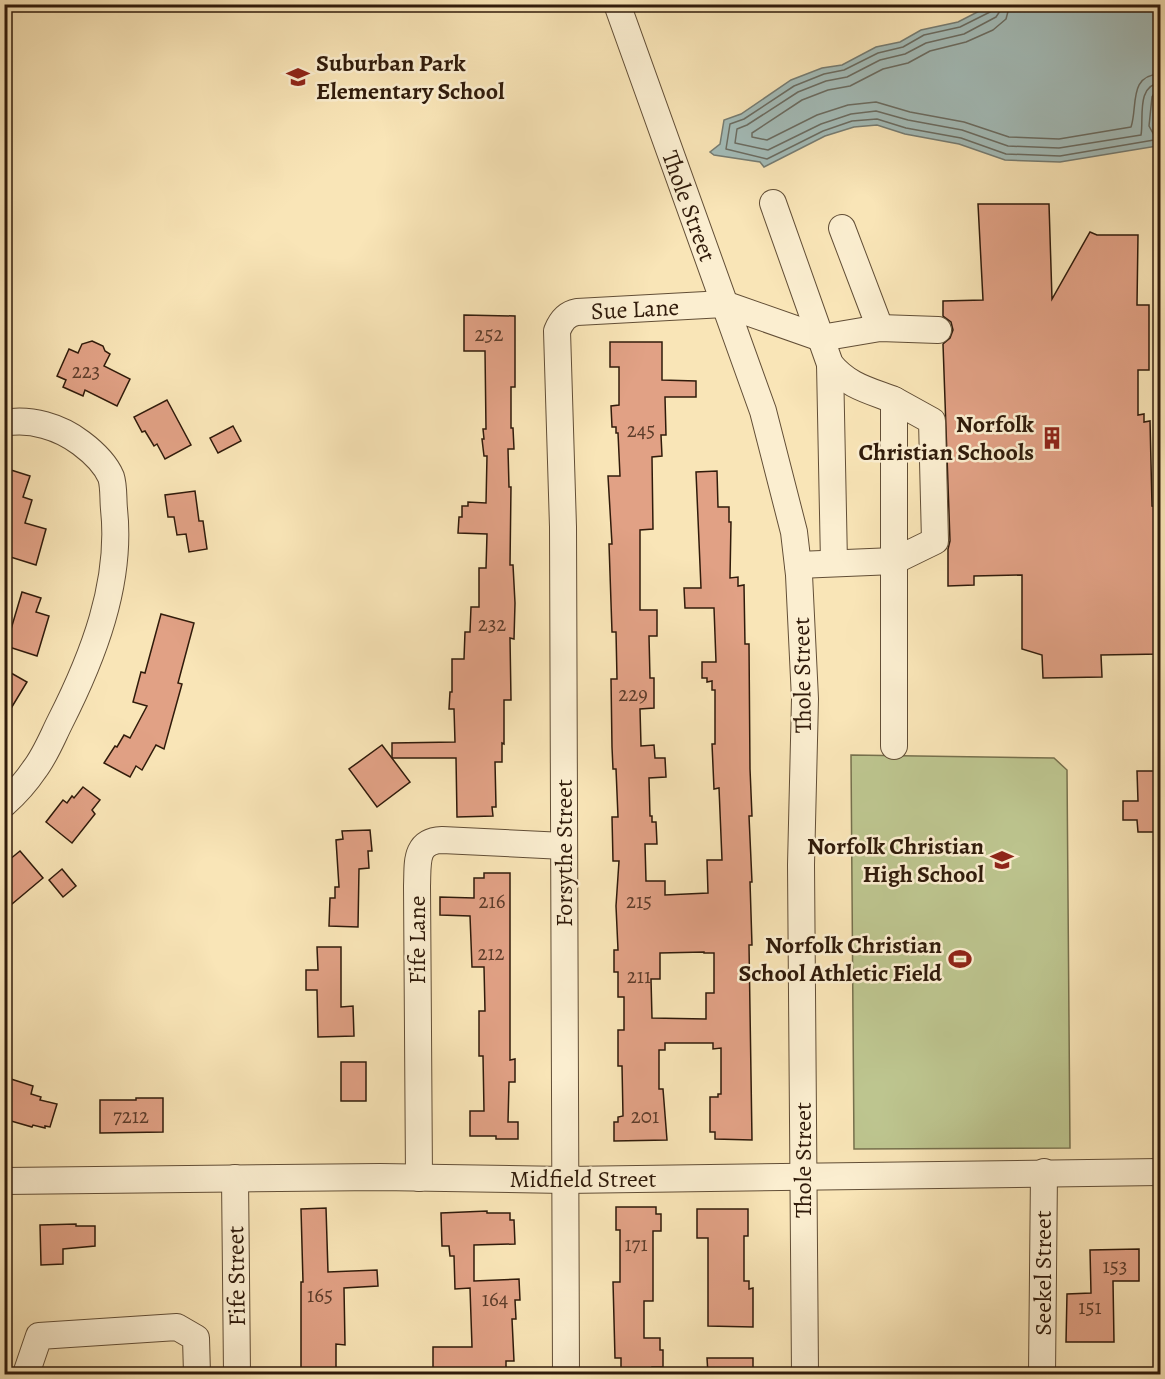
<svg xmlns="http://www.w3.org/2000/svg" width="1165" height="1379" viewBox="0 0 1165 1379" font-family="Alegreya,serif">
	<style>
		.green { fill: #bdc58f; stroke: #76704d; stroke-width: 1.5 }
		.water { fill: #a3bcb9; stroke: #757c73; stroke-width: 1.5 }
		.lines { fill: none; stroke-linecap: round; stroke-linejoin: round }
		.shore { stroke: #6a6c62; stroke-width: 1.5 }
		.building { fill: #e1a185; stroke: #301b0b; stroke-width: 1.5; fill-rule: evenodd }
		.minor-casing { stroke: #624e36; stroke-width: 28 }
		.minor { stroke: #fbeed0; stroke-width: 26 }
		.labels { text-anchor: middle; dominant-baseline: central; stroke-width: 5; stroke-linejoin: round; paint-order: stroke }
		.number-label { font-size: 21px; fill: #5c3c2a }
		.poi-label { font-size: 24px; font-weight: bold; fill: #301b0b; stroke: #fbeed0; text-anchor: end }
		.street-label { font-size: 24px; fill: #301b0b; stroke: #fbeed0 }
	</style>
	<rect width="100%" height="100%" fill="#f9e5b7"/>
	<filter id="stains"><feTurbulence type="fractalNoise" baseFrequency=".00333" numOctaves="4"/><feColorMatrix values="0 0 0 0 .2 0 0 0 0 .09 0 0 0 0 .02 0 0 0 .5 -.17"/></filter>
	<radialGradient id="worn" r=".72"><stop offset=".6" stop-color="#630" stop-opacity="0"/><stop offset="1" stop-color="#630" stop-opacity=".3"/></radialGradient>
	<path class="green" d="M851,755L1054,758L1067,770L1070,1148L854,1149Z"/>
	<path class="water" d="M991,5H1160V73L1155,125L1160,134V147L1157,146L1060,162L1005,160L959,144L905,134L877,125L854,127L825,136L764,167L760,162L714,155L710,152L720,144L724,120L741,114L791,80L822,68L842,65L876,47L900,42L921,30L958,22Z"/>
	<g class="lines">
		<g class="shore">
			<path d="M993,4L990,12L960,27L924,35L903,47L878,53L844,70L824,74L794,86L744,119L730,124L726,149L767,159L823,131L852,121L877,119L906,128L961,138L1006,154L1060,156L1154,140L1155,137L1149,126L1152,97L1155,92L1160,91"/>
			<path d="M1001,4L1000,11L996,17L964,34L926,43L905,54L880,60L847,77L826,81L798,92L747,125L737,129L735,143L768,150L821,124L851,114L876,111L908,120L962,130L1008,146L1059,148L1141,135C1144,119 1136,85 1160,83"/>
			<path d="M1010,4L1006,19L993,30L966,42L930,51L908,63L883,69L850,86L828,90L802,100L752,133V137L767,140L817,115L848,105L876,102L910,112L964,122L1009,137L1059,139L1131,127C1138,107 1128,75 1160,74"/>
		</g>
	</g>
	<g class="building">
		<path d="M978,204H1049L1052,299L1090,232L1097,235H1138L1137,305H1149V370H1138V415L1144,414V422L1150,421L1152,506L1161,507V654L1101,655L1102,677L1043,678L1042,655L1022,649V575L974,576V585L948,586V549L950,541L943,344L950,338L953,330L951,322L943,316V301L983,300Z"/>
		<path d="M464,315L515,316V387H511V428H513L514,449H508L509,487H511L510,565H513L515,603L514,639L510,638L511,700H504V744L502,743V762H495L496,807H492L493,816L457,817L456,758H392V743L455,742L454,709H449L450,692H452V659H464L465,632H470L471,607H479V568H486L487,534L458,533L459,517H462V506H468V502L486,503L487,456H484L482,439H484L483,429H486L485,351H464Z"/>
		<path d="M92,341L103,346L105,351L110,354L104,366L130,379L117,406L85,390L83,396L63,387L66,380L57,376L69,349L78,353L82,344Z"/>
		<path d="M610,342H662V380L696,381V397H665L666,435H661L662,456L652,457L653,529L640,530V610H657V636H649L650,678H654V708L640,709L641,746L654,745L655,758H665L666,777L649,778L650,816H652V822H656L657,844H645L646,881H665V895L708,893L707,860H722L719,788L714,789L712,744H715V690H712V681L707,682V678H702V662H716L714,608H685L684,588H701L696,472L717,471L718,507H729V522H731L730,578L738,577V586L744,585L745,644H749L750,769L752,816H749L752,882H750L752,945H749L752,1140L715,1139V1132H710V1097H718V1094H721V1048L713,1049V1043H665V1050H659V1089H663L667,1140L614,1141V1122H618V1117L623,1116L622,1066H618V1030H624V997H618V972H614V950H618L616,906L619,861H613L612,817H618L616,769H613L612,747L611,679H617L616,632H612L609,544H612L608,476H620L618,433H616V427H612L611,406L619,405V367H610ZM704,952V953H714V993H706V1019L652,1018L651,979H660V953Z"/>
		<path d="M167,400L191,445L165,459L157,444L154,446L145,431L142,432L134,417Z"/>
		<path d="M233,426L241,441L218,453L210,438Z"/>
		<path d="M11,470L30,476L23,497L32,500L25,523L46,529L36,565L4,555V491Z"/>
		<path d="M195,491L199,521H203L207,549L189,552L186,534L177,535L174,517H168L165,495Z"/>
		<path d="M22,592L41,598L36,612L49,616L37,656L6,646Z"/>
		<path d="M161,614L194,623L178,683L182,684L164,749L156,745L142,770L136,766L130,777L104,763L115,746L117,747L124,735L130,738L147,706L133,702L141,672L145,673Z"/>
		<path d="M4,669L27,682L4,720Z"/>
		<path d="M382,745L410,782L377,807L349,769Z"/>
		<path d="M1137,771H1157V832H1138L1137,820H1123V801H1138Z"/>
		<path d="M83,787L100,800L92,810L95,814L72,843L46,822L63,800L67,803L72,796L74,798Z"/>
		<path d="M370,830L372,851H368L369,868L359,869L358,927L329,926L330,898H335V887H339L336,840L343,839L342,831Z"/>
		<path d="M20,851L43,878L12,904L4,895V864Z"/>
		<path d="M62,869L76,886L63,897L49,880Z"/>
		<path d="M484,873H510V1060L515,1059V1082H509L508,1122H518V1139H496V1136H470V1111H484L483,1056H479V1011H485L484,967H472L470,916L440,915V897L474,898V878H484Z"/>
		<path d="M317,947H341V1007L353,1006L354,1036L318,1037L317,990H306V970H318Z"/>
		<rect x="341" y="1062" width="25" height="39"/>
		<path d="M11,1079L33,1086L31,1094L41,1097L40,1100L57,1104L50,1127L45,1126V1128L33,1125L32,1127L4,1119V1104Z"/>
		<path d="M136,1098H163V1132L100,1133V1100H136Z"/>
		<path d="M616,1207H656V1214H661V1231H653V1301H644V1338H660V1350H663V1367H652V1374H621V1358H615L613,1282H620V1230H616Z"/>
		<path d="M326,1208L328,1272L377,1270L378,1286L344,1288L345,1345L336,1344V1370H326V1374H301V1282H303L301,1209Z"/>
		<path d="M697,1209H748V1236H744V1281H749V1289L753,1288V1327L708,1326V1238H697Z"/>
		<path d="M487,1211V1213H510V1220H514L515,1244L474,1245V1281L519,1279L520,1300H515L516,1319H512L514,1361H506V1374H433V1347H472L470,1288L455,1289L454,1256H450L449,1246H442L441,1213Z"/>
		<path d="M76,1224V1226H95V1246L63,1249V1264L41,1265L40,1225Z"/>
		<path d="M1139,1249V1281H1113L1114,1342H1066L1067,1294L1091,1293L1090,1250Z"/>
		<path d="M707,1358H753V1374H708Z"/>
	</g>
	<g class="lines">
		<g class="minor-casing">
			<g id="minor">
				<path d="M617,4L763,411L794,532L799,575L805,699L801,865L805,1374"/>
				<path d="M773,203L830,364C848,386 868,390 894,400V746"/>
				<path d="M842,228L880,328"/>
				<path d="M830,364L834,563"/>
				<path d="M4,423C31,418 60,427 81,443C93,452 105,463 111,477C114,486 113,499 114,509C122,583 93,657 60,722C52,738 45,756 34,770C26,782 15,794 4,804"/>
				<path d="M798,565L894,561L935,541L932,421L894,400"/>
				<path d="M235,1178L237,1374"/>
				<path d="M419,1178L417,886C418,864 414,841 442,840L564,846"/>
				<path d="M4,1181L380,1177L565,1180L1160,1172"/>
				<path d="M26,1374L39,1336L177,1327L196,1338L197,1374"/>
				<path d="M566,1374L563,527L557,331C561,321 566,314 577,312L724,304L821,338L880,328L938,330"/>
				<path d="M1042,1374L1044,1172"/>
			</g>
		</g>
		<use href="#minor" class="minor"/>
	</g>
	<defs>
		<g id="school-bare" transform="scale(1.8)"><path d="M0-5L7-2L0 1L-7-2ZM-4 1L0 2.5L4 1V4Q0 6-4 4Z" fill="#8f2418" stroke="#fbeed0" stroke-width="2.5" paint-order="stroke"/></g>
		<g id="building-bare" transform="scale(1.8)"><path d="M-4-6H4V6H1V3H-1V6H-4ZM-2.5-4.3h1.7v1.8h-1.7ZM.8-4.3h1.7v1.8H.8ZM-2.5-1h1.7V.8h-1.7ZM.8-1h1.7V.8H.8Z" fill="#8f2418" stroke="#fbeed0" stroke-width="2.5" paint-order="stroke"/></g>
		<g id="stadium-bare" transform="scale(1.8)"><path d="M0-5a6.5 5 0 1 0 0 10a6.5 5 0 1 0 0-10ZM-3.5-1.8h7v3.6h-7Z" fill="#8f2418" stroke="#fbeed0" stroke-width="2.5" paint-order="stroke"/></g>
	</defs>
	<g fill-rule="evenodd">
		<use href="#school-bare" x="298" y="77"/>
		<use href="#building-bare" x="1052" y="438"/>
		<use href="#school-bare" x="1002" y="860"/>
		<use href="#stadium-bare" x="960" y="959"/>
	</g>
	<g class="labels">
		<g class="number-label">
			<text x="489" y="334">252</text>
			<text x="86" y="371">223</text>
			<text x="641" y="430">245</text>
			<text x="492" y="624">232</text>
			<text x="633" y="694">229</text>
			<text x="492" y="901">216</text>
			<text x="639" y="901">215</text>
			<text x="491" y="953">212</text>
			<text x="639" y="976">211</text>
			<text x="131" y="1116">7212</text>
			<text x="645" y="1116">201</text>
			<text x="636" y="1244">171</text>
			<text x="1115" y="1266">153</text>
			<text x="320" y="1295">165</text>
			<text x="495" y="1299">164</text>
			<text x="1090" y="1307">151</text>
		</g>
		<g class="poi-label">
			<text x="316" y="63" text-anchor="start">Suburban Park<tspan x="316" dy="28">Elementary School</tspan></text>
			<text x="1034" y="424">Norfolk<tspan x="1034" dy="28">Christian Schools</tspan></text>
			<text x="984" y="846">Norfolk Christian<tspan x="984" dy="28">High School</tspan></text>
			<text x="942" y="945">Norfolk Christian<tspan x="942" dy="28">School Athletic Field</tspan></text>
		</g>
		<g class="street-label">
			<text transform="translate(689 206) rotate(70)">Thole Street</text>
			<text transform="translate(635 309) rotate(-3)">Sue Lane</text>
			<text transform="translate(802 675) rotate(-91)">Thole Street</text>
			<text transform="translate(564 853) rotate(-90)">Forsythe Street</text>
			<text transform="translate(417 940) rotate(-90)">Fife Lane</text>
			<text transform="translate(803 1160) rotate(-90)">Thole Street</text>
			<text x="583" y="1179">Midfield Street</text>
			<text transform="translate(1043 1273) rotate(-90)">Seekel Street</text>
			<text transform="translate(236 1276) rotate(-91)">Fife Street</text>
		</g>
	</g>
	<rect width="1165" height="1379" fill="none" stroke="#f9e5b7" stroke-width="24"/>
	<rect x="6" y="6" width="1153" height="1367" fill="none" stroke="#301b0b" stroke-width="3"/>
	<rect x="12" y="12" width="1141" height="1355" fill="none" stroke="#301b0b" stroke-width="1.5"/>
	<rect width="100%" height="100%" filter="url(#stains)"/>
	<rect width="100%" height="100%" fill="url(#worn)"/>
</svg>
